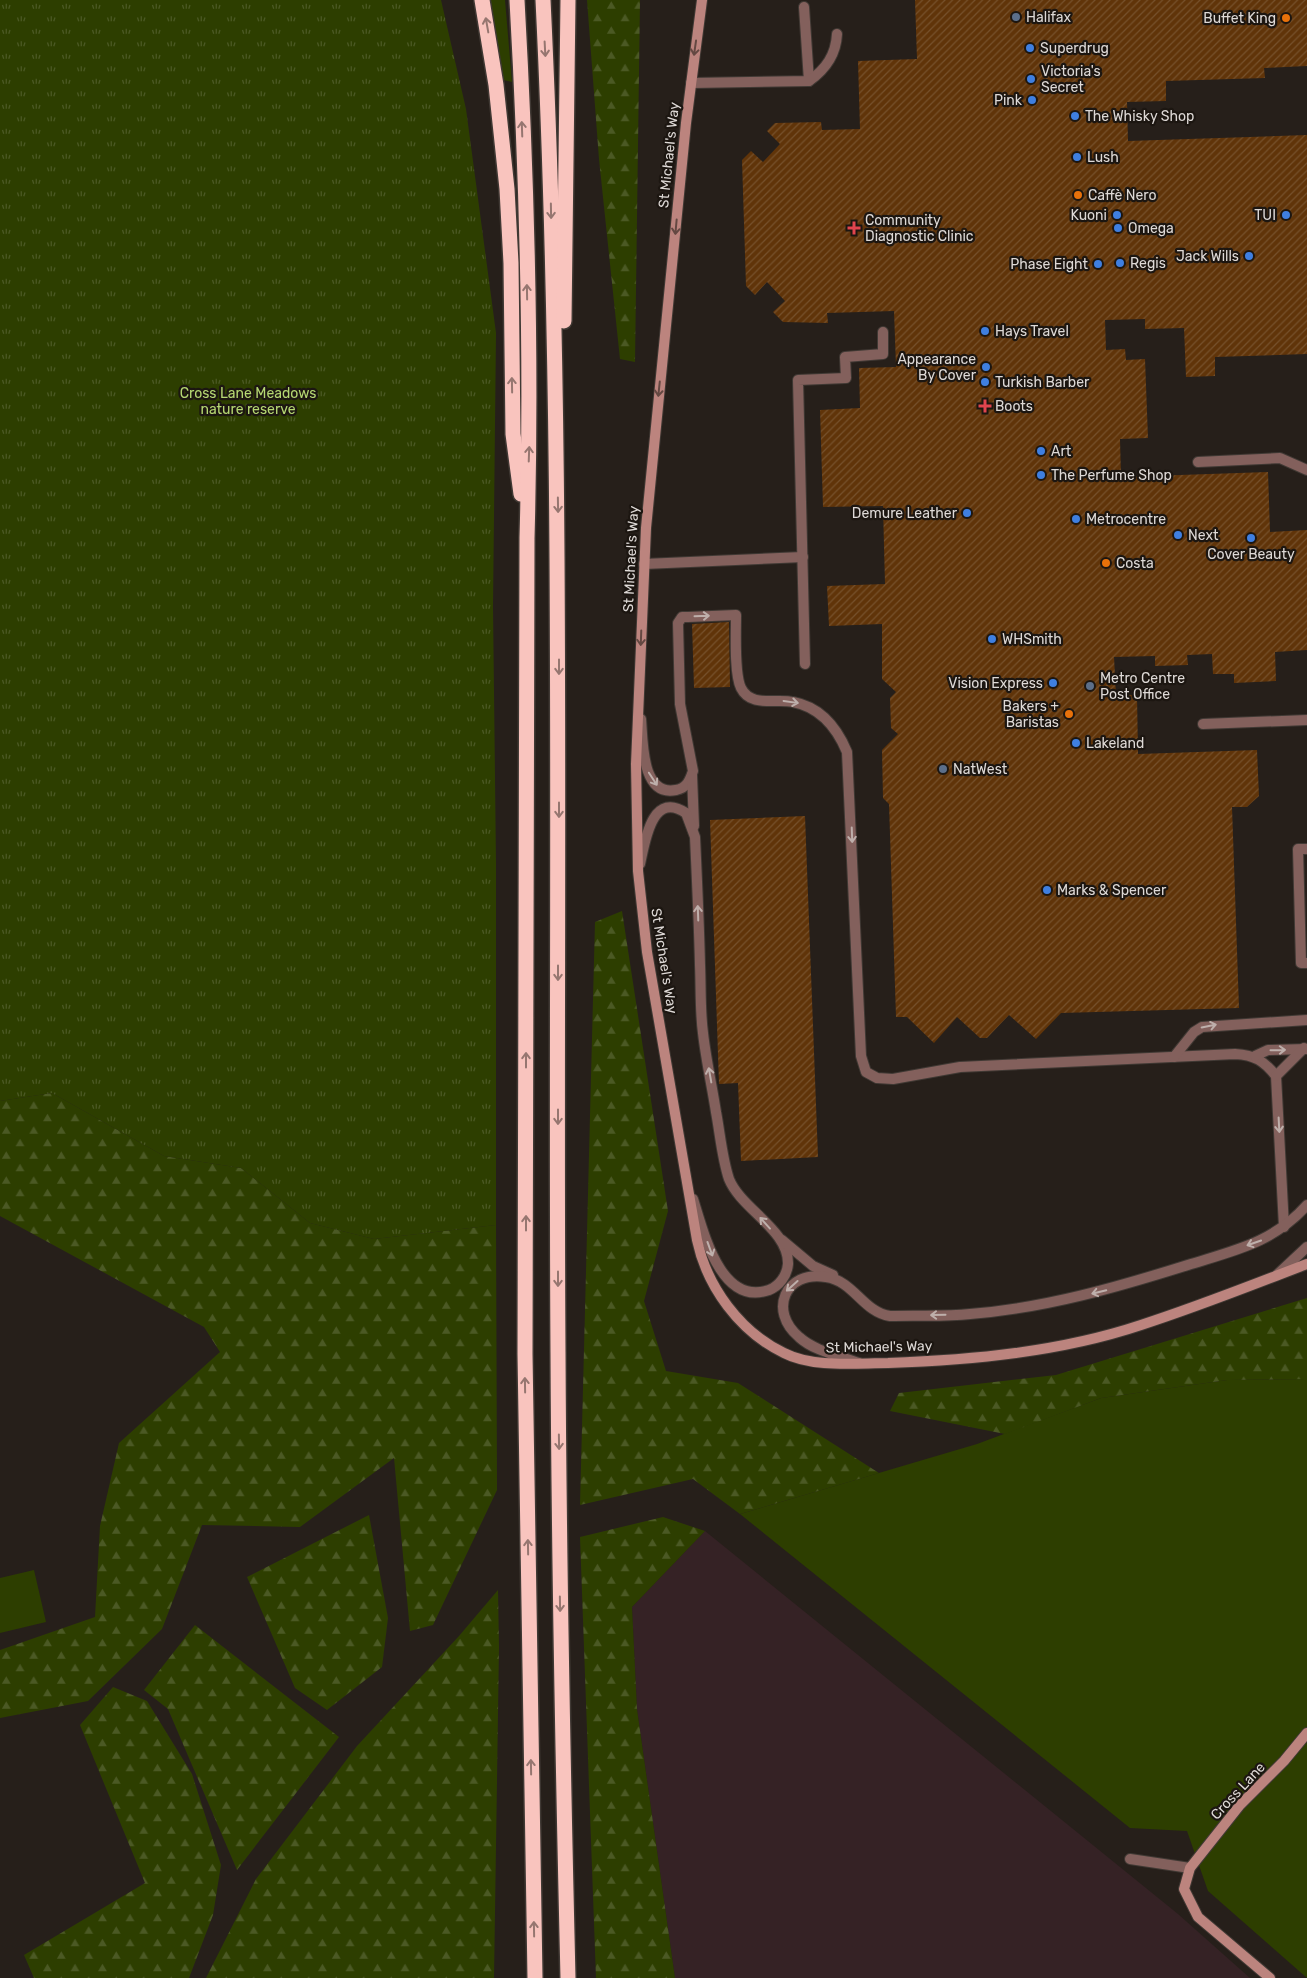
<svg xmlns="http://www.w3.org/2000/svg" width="1307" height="1978" viewBox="0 0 1307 1978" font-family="Rubik,sans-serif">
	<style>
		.industrial { fill: #352225 }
		.grass { fill: #2d3e00 }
		.forest { fill: url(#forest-firs) }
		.park { fill: url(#park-tufts) }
		.building { fill: url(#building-hatch) }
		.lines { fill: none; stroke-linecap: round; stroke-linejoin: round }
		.lane-casing { stroke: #403934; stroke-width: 12 }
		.secondary-casing { stroke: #403934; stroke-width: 12 }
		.highway-casing { stroke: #403934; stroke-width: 18 }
		.lane { stroke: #83605c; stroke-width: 10 }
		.secondary { stroke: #bc847e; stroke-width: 10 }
		.highway { stroke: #f9c4be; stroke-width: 15 }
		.oneway { stroke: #967670 }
		.oneway2 { stroke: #644842 }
		.oneway3 { stroke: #beafab }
		.service-dot { fill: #5c6f8a; stroke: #1c1611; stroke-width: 2 }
		.food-dot { fill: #e8710a; stroke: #1c1611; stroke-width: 2 }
		.shop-dot { fill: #3f7fe0; stroke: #1c1611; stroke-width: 2 }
		.health-dot { fill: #e0444e; stroke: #1c1611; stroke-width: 2 }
		.labels { text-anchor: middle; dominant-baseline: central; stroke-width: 4.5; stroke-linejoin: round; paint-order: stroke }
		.poi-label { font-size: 14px; fill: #ded9d6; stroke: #1c1611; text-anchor: start }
		.street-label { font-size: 14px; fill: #ded9d6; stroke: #1c1611 }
		.park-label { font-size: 14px; fill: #b5d772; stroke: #1c1611 }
	</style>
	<defs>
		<pattern id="forest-firs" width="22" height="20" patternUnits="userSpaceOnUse" patternTransform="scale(1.25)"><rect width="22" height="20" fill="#2d3e00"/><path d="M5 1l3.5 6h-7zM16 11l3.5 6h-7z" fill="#4b5924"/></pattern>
		<pattern id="park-tufts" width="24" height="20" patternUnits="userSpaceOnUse" patternTransform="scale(1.25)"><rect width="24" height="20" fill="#2d3e00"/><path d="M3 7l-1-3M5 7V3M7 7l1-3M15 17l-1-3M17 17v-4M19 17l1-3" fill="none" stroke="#4b5924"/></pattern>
		<pattern id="building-hatch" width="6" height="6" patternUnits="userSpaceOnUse" patternTransform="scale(1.25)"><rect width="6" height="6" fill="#603409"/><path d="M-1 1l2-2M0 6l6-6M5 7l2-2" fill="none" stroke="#76512c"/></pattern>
	</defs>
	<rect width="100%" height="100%" fill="#261f1a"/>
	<path class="industrial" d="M705,1531L1178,1914L1250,1978H675L637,1709L632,1607Z"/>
	<g class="grass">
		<path d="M489,0H505L512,82L503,80Z"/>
		<path d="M1307,1379V1978L1208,1891L1187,1831L1130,1828L740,1514L977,1444L1101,1398L1227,1380Z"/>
		<path d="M34,1570L46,1622L0,1633V1578Z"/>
	</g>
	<g class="forest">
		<path d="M587,0H640L635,362L620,359L599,159Z"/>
		<path d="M622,911L668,1211L644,1301L666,1371L738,1383L879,1473L740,1514L693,1479L580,1505L595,922Z"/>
		<path d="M52,1093L164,1156L241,1168L310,1223L374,1239L496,1225L497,1490L433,1625L410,1631L394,1458L300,1527L202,1525L162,1629L88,1701L0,1718V1650L95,1617L100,1526L119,1443L220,1352L204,1327L0,1216V1101Z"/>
		<path d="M1307,1298V1379L1227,1380L1101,1398L1005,1434L890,1411L899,1393L1056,1375Z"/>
		<path d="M369,1515L388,1618L382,1667L327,1710L295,1688L247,1577Z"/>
		<path d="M663,1517L705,1531L632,1607L637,1709L675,1978H596L580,1537Z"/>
		<path d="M498,1590L499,1647L494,1978H206L256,1879L357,1746L459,1636Z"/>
		<path d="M195,1625L339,1737L237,1870L168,1709L144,1690Z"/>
		<path d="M113,1687L147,1701L192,1774L221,1865L213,1915L189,1978H34L24,1955L145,1883L80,1725Z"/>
	</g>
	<path class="park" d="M0,0H441L466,109L496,333L493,607L496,864V1225L374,1239L310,1223L241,1168L164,1156L52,1093L0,1101Z"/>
	<g class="building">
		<path d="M915,0H1307V66L1264,68L1265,78L1166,81V101L1127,102L1128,141L1307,135V354L1215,357V376L1186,377L1184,328L1145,329V319L1105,320L1106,350L1125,349L1126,360L1145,359L1148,438L1120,439L1121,477L1268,472L1270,532L1307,530V650L1275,652L1276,681L1234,683V674H1213L1212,654L1187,655L1188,665L1155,666V656L1114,657L1116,695H1137L1138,754L1257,750L1259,796L1247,807H1232L1239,1008L1061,1013L1036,1039L1009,1015L987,1038H980L957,1017L934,1043L907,1017H896L889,804L883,798L882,750L898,734L891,728L890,698L896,692L882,679V624L829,626L827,586L885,584L883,506L823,507L820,410L860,408L859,368L896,367L894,311L827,313L828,323L783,322L773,312L785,301L767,282L755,295L746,286L742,160L751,151L763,162L780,144L767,131L775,123L821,122L822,130L860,129L858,61L917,59Z"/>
		<path d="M729,622L730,687L694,688L692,624Z"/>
		<path d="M805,816L818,1157L741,1161L738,1083L719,1084L710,820Z"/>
	</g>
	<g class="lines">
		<g class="lane-casing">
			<g id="lane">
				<path d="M804,7L809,81"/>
				<path d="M691,83L809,81C826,69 836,55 837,34"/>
				<path d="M1198,462L1280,458L1307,470"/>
				<path d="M644,564L803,557"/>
				<path d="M805,664L798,380L846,378L845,357L883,354V332"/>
				<path d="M641,719C643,741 641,797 676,790C687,788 690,780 693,771L680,704L678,623L682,617H688L736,615C736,632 734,674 741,688C751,708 776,698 793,702C820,707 837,728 847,752L861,1056L866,1072L877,1078L893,1079L960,1067L1235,1054C1255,1055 1264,1061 1276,1076L1284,1227"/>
				<path d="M1203,724L1307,720"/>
				<path d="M692,775L694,826"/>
				<path d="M1307,849H1298L1301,963H1307"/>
				<path d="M640,864C645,841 652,790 686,813L695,837C697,880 699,922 700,965C701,988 700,1011 703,1033C706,1060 712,1086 716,1112C720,1133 722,1158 729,1179C741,1209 789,1230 788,1264C787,1276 779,1286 769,1290C720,1307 703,1230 693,1199"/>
				<path d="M1255,1056L1268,1050L1307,1049"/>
				<path d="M1174,1057L1194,1032L1202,1027L1307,1020"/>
				<path d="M1276,1076L1304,1048"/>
				<path d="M782,1240L813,1266L833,1275"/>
				<path d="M1277,1275L1307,1247"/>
				<path d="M859,1363C840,1356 814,1351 799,1337C768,1311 785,1270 826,1277C854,1281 863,1312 890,1316C917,1315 944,1317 970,1314C1046,1308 1118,1287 1191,1264C1236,1250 1274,1242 1307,1205"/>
				<path d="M1130,1859L1190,1868"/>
			</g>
		</g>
		<g class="secondary-casing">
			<g id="secondary">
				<path d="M702,0L686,123L646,528L636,764L638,871L647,952L697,1240C707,1287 740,1332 784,1353C813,1368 856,1363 888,1363C972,1360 1060,1352 1141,1325C1197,1307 1252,1285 1307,1264"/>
				<path d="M1270,1978L1198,1917L1184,1889L1190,1868L1240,1805L1284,1761L1307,1733"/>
			</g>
		</g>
		<g class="highway-casing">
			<g id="highway">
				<path d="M482,0L496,85L507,189L511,263L513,434L521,494"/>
				<path d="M517,0C527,179 532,359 527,538L525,1354L535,1978"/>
				<path d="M543,0C565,450 555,901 558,1352C559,1561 563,1769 568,1978"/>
				<path d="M564,321L568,0"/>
			</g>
		</g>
		<use href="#lane" class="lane"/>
		<use href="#secondary" class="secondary"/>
		<use href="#highway" class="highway"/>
	</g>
	<defs><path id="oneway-shaft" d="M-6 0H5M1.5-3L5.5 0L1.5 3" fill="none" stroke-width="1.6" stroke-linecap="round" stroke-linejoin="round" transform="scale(1.25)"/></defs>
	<g class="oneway">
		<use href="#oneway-shaft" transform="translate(487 25) rotate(-100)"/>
		<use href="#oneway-shaft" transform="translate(545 49) rotate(87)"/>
		<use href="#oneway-shaft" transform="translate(522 129) rotate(-92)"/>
		<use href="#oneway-shaft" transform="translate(551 211) rotate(89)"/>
		<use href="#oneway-shaft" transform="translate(527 292) rotate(-91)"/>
		<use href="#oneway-shaft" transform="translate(512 385) rotate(-91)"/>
		<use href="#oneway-shaft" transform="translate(529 454) rotate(-88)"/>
		<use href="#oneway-shaft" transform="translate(558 505) rotate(89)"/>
		<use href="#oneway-shaft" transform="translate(559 667) rotate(90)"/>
		<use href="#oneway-shaft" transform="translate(559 810) rotate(90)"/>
		<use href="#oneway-shaft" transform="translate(558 973) rotate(90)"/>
		<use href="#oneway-shaft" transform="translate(526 1060) rotate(-90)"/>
		<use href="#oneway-shaft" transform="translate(558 1117) rotate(90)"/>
		<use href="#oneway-shaft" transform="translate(526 1223) rotate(-90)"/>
		<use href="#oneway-shaft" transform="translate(558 1279) rotate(90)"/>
		<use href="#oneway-shaft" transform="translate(525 1385) rotate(-91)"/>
		<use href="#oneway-shaft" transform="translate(559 1442) rotate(89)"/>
		<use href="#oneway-shaft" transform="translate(528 1547) rotate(-91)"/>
		<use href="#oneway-shaft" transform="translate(560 1604) rotate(89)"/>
		<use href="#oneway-shaft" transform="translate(531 1767) rotate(-91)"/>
		<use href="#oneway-shaft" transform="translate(534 1929) rotate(-91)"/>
	</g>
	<g class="oneway2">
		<use href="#oneway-shaft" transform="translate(695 48) rotate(98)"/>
		<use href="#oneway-shaft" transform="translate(676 227) rotate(95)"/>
		<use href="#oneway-shaft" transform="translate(659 389) rotate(96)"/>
		<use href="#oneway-shaft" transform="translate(641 638) rotate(92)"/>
	</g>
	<g class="oneway3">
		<use href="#oneway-shaft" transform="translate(702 616) rotate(-2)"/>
		<use href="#oneway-shaft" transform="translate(791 702) rotate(8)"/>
		<use href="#oneway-shaft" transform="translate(653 779) rotate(57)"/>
		<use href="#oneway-shaft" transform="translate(852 835) rotate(88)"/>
		<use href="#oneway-shaft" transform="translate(698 913) rotate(-92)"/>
		<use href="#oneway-shaft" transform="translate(1209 1026) rotate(-11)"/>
		<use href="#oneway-shaft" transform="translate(1278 1050) rotate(-1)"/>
		<use href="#oneway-shaft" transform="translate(710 1075) rotate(-100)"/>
		<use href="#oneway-shaft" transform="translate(1279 1125) rotate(87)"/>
		<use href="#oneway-shaft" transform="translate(765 1223) rotate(-132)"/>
		<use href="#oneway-shaft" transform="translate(1254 1243) rotate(161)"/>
		<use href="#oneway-shaft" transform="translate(710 1249) rotate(70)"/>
		<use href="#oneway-shaft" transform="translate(792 1286) rotate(138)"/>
		<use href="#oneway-shaft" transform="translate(1099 1292) rotate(166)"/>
		<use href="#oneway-shaft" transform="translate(938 1315) rotate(179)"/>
	</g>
	<g class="service-dot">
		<circle cx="1016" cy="17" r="5"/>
		<circle cx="1090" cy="686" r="5"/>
		<circle cx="943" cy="769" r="5"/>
	</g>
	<g class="food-dot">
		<circle cx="1286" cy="18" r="5"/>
		<circle cx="1078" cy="195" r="5"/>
		<circle cx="1106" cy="563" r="5"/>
		<circle cx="1069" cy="714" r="5"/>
	</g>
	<g class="shop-dot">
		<circle cx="1030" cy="48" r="5"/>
		<circle cx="1031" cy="79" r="5"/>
		<circle cx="1032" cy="100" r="5"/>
		<circle cx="1075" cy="116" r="5"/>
		<circle cx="1077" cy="157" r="5"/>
		<circle cx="1117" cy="215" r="5"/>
		<circle cx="1286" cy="215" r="5"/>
		<circle cx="1118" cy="228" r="5"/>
		<circle cx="1249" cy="256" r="5"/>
		<circle cx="1120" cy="263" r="5"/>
		<circle cx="1098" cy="264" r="5"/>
		<circle cx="985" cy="331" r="5"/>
		<circle cx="986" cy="367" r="5"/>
		<circle cx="985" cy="382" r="5"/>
		<circle cx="1041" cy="451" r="5"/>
		<circle cx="1041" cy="475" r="5"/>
		<circle cx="967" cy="513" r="5"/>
		<circle cx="1076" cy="519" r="5"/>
		<circle cx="1178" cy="535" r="5"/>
		<circle cx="1251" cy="538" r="5"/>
		<circle cx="992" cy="639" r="5"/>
		<circle cx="1053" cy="683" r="5"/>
		<circle cx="1076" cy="743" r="5"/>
		<circle cx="1047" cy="890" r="5"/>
	</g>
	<g class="health-dot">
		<path d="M851.5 220.5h5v5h5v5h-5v5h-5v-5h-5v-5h5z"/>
		<path d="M982.5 398.5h5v5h5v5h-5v5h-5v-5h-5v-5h5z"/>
	</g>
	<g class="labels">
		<g class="poi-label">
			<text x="1026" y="17">Halifax</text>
			<text x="1276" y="18" text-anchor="end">Buffet King</text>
			<text x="1040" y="48">Superdrug</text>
			<text x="1041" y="71">Victoria's<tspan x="1041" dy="16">Secret</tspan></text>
			<text x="1022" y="100" text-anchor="end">Pink</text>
			<text x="1085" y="116">The Whisky Shop</text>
			<text x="1087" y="157">Lush</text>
			<text x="1088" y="195">Caffè Nero</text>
			<text x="1107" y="215" text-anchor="end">Kuoni</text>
			<text x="1276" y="215" text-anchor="end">TUI</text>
			<text x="865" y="220">Community<tspan x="865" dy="16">Diagnostic Clinic</tspan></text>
			<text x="1128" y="228">Omega</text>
			<text x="1239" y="256" text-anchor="end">Jack Wills</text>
			<text x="1130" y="263">Regis</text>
			<text x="1088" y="264" text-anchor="end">Phase Eight</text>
			<text x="995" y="331">Hays Travel</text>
			<text x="976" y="359" text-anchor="end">Appearance<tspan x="976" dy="16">By Cover</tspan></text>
			<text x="995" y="382">Turkish Barber</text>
			<text x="995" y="406">Boots</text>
			<text x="1051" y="451">Art</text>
			<text x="1051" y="475">The Perfume Shop</text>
			<text x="957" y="513" text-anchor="end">Demure Leather</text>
			<text x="1086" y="519">Metrocentre</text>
			<text x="1188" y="535">Next</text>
			<text x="1251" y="554" text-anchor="middle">Cover Beauty</text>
			<text x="1116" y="563">Costa</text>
			<text x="1002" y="639">WHSmith</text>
			<text x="1100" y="678">Metro Centre<tspan x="1100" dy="16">Post Office</tspan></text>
			<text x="1043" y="683" text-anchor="end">Vision Express</text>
			<text x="1059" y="706" text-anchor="end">Bakers +<tspan x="1059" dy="16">Baristas</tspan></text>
			<text x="1086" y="743">Lakeland</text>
			<text x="953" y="769">NatWest</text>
			<text x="1057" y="890">Marks &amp; Spencer</text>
		</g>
		<g class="street-label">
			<text transform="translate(669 155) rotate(-84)">St Michael's Way</text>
			<text transform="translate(631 559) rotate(-87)">St Michael's Way</text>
			<text transform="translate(664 961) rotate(81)">St Michael's Way</text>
			<text transform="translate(879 1347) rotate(-1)">St Michael's Way</text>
			<text transform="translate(1238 1791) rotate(-47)">Cross Lane</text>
		</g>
		<g class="park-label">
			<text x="248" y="393">Cross Lane Meadows<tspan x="248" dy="16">nature reserve</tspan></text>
		</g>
	</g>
</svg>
